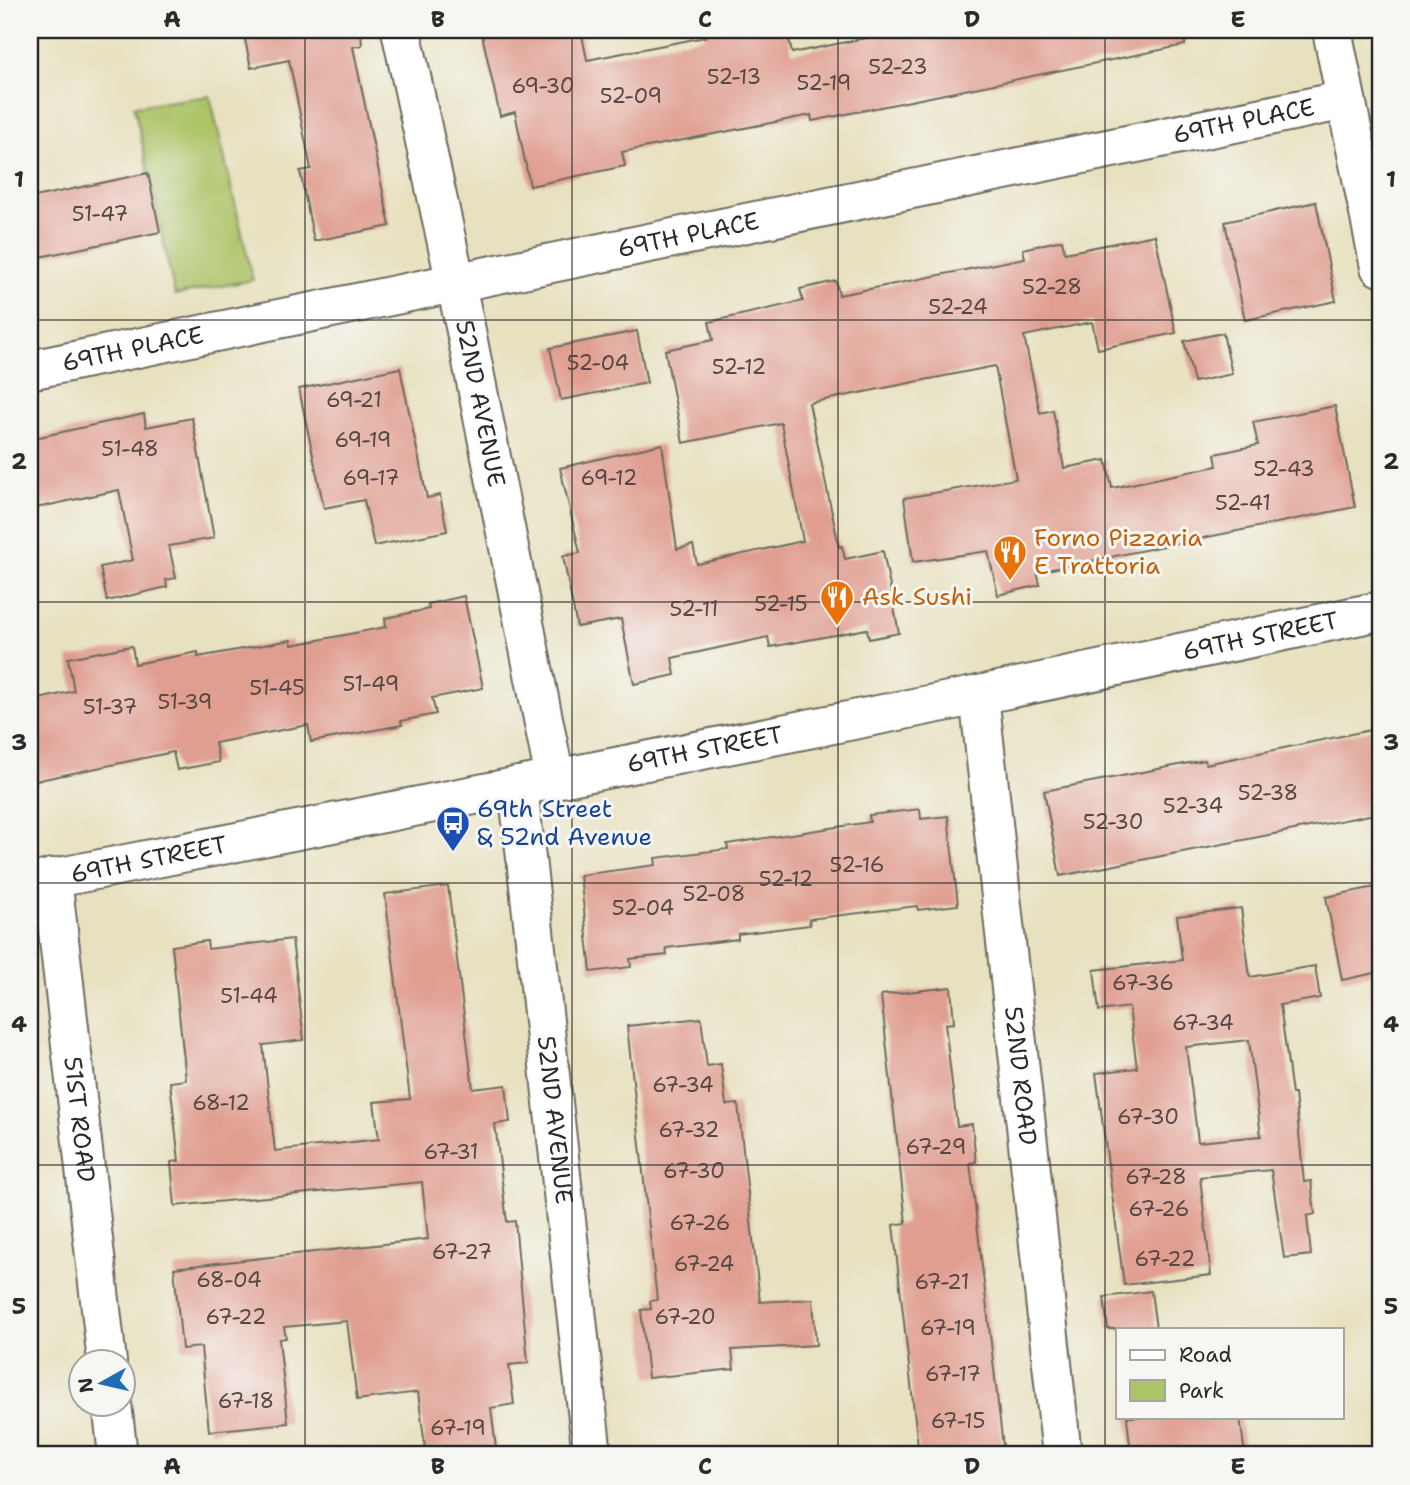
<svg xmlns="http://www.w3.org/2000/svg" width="1410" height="1485" viewBox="0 0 1410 1485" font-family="'Shantell Sans',sans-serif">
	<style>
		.green { fill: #adc469; stroke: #6c784a; stroke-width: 2 }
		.building { fill: #e09e90; fill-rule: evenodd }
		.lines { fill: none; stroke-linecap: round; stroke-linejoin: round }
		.minor-casing { stroke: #6d6b5f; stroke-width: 42 }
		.minor { stroke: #fff; stroke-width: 38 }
		.grid { fill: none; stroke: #2b2b2b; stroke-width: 2; stroke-opacity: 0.55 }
		.labels { text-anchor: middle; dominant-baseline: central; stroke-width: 6; stroke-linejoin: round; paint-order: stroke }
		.number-label { font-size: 21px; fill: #584844 }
		.street-label { font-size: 24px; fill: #2b2b2b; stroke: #f6f6f2 }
		.food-label { font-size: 24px; fill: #c56008; stroke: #f6f6f2; text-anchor: start }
		.transit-label { font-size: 24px; fill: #164399; stroke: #f6f6f2; text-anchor: start }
		.neatline { fill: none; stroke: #2b2b2b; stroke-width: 2.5 }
		.grid-label { font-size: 23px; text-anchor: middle; font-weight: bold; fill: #2b2b2b }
	</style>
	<rect width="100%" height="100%" fill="#f6f6f2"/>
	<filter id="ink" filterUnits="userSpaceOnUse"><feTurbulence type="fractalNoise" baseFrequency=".0143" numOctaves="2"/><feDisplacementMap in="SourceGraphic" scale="14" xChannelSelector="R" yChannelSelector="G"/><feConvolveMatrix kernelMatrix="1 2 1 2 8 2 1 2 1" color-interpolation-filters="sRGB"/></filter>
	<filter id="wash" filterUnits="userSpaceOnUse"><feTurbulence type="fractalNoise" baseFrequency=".00686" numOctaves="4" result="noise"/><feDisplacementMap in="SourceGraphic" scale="28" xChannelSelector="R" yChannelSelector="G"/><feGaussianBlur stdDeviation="1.57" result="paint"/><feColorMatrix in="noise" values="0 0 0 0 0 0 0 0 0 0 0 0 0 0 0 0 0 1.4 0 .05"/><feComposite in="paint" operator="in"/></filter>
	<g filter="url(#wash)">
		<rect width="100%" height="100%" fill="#e8e1c0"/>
		<path class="green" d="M210,96L253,280L175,295L134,106Z"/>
		<g id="blocks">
			<g class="building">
				<path d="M243,30H361L362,45L353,47L390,226L314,241L300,171L311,169L289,60L251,68Z"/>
				<path d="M481,30H581L587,60L705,37L703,30H787L792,53L905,30H1184L1185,45L812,121L811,115L622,152L625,166L530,186L515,112L500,116Z"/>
				<path d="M148,173L160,232L30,259V198Z"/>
				<path d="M1316,202L1336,301L1245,320L1225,222Z"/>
				<path d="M1155,235L1176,333L1098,349L1092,322L1024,336L1040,413L1053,410L1064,468L1106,460L1112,488L1217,466L1215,454L1258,445L1253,422L1335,406L1355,507L1037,572L1040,585L998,595L988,551L913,562L904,498L1016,479L995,366L809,403L839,547L842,546L845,559L883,551L899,633L869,639L867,629L770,647L768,637L672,658L675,675L634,684L621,619L577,627L563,556L580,553L560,468L662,444L677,549L693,545L697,564L803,541L781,423L683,443L665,350L713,340L709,322L803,301L800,289L836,281L839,295L1025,258L1023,249L1062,240L1065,253Z"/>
				<path d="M637,331L647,383L561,400L550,348Z"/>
				<path d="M1223,333L1232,374L1194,382L1184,341Z"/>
				<path d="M400,368L427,498L440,495L447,531L374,546L364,500L324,508L299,389Z"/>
				<path d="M144,414L146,427L192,418L214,538L169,546L176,578L166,580L167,587L107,601L100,567L133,560L119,490L36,508L30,479V439Z"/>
				<path d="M464,596L483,688L432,698L436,714L401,721L402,725L311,742L308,725L215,743L219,762L177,770L173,752L30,782V701L74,691L68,658L132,646L135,664L198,652V657L291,640L292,645L386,627L385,618L429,609L428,604Z"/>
				<path d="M1380,728V813L1060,876L1044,791L1205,760L1206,764Z"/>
				<path d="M920,809L921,819L948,816L958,905L918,910L917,906L809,919L810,925L738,934V939L666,948L667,955L630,959L631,967L591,972L580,875L656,865L655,858L728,849L727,844L870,822L869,815Z"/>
				<path d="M448,886L473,1089L506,1085L510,1122L495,1124L507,1222L515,1221L528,1363L509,1365L514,1404L491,1408L496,1448L426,1455L418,1392L357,1400L347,1321L284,1327L286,1338L279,1339L288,1423L209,1431L201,1347L182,1349L174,1268L428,1239L422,1182L175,1206L171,1162L179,1161L170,1082L186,1080L172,946L207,941L208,949L292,939L304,1040L263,1045L275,1151L379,1139L374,1102L410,1099L385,894Z"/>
				<path d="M1380,886V972L1342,980L1326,897Z"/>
				<path d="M1241,908L1250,977L1315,966L1320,998L1280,1005L1292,1094H1295L1304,1182L1311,1181L1315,1214L1307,1216L1311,1255L1284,1258L1271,1170L1200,1177L1211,1275L1124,1285L1096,1073L1137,1068L1129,1007L1099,1011L1094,970L1182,960L1177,916ZM1249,1040L1261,1136L1198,1142L1186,1047Z"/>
				<path d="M951,987L954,1023L945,1024L957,1126L972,1124L976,1162L970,1163L1004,1455H919L893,1225L906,1223L881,995Z"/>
				<path d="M701,1018L707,1066L721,1064L726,1105L738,1104L760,1302L813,1299L816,1345L732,1350L734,1369L648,1378L641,1310L651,1309L650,1301L657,1300L627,1026Z"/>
				<path d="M1151,1291L1156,1329H1108L1104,1297Z"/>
				<path d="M1127,1417H1240L1245,1455H1131Z"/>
			</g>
		</g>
	</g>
	<g filter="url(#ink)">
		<use href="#blocks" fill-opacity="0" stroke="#6d6b5f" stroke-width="2"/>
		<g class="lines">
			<g class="minor-casing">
				<g id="minor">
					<path id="s1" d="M401,30L465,326L555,779"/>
					<path d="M1332,30L1380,267"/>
					<path id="s2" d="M30,370L1346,100"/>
					<path id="s3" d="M979,695L1062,1455"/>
					<path id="s4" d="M518,786L592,1455"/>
					<path id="s5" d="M52,878L107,1362"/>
					<path id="s6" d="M30,883L979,695L1380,611"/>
					<path d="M112,1404L118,1455"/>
				</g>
			</g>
			<use href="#minor" class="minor"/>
		</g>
	</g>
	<path class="grid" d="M305,30V1455M572,30V1455M838,30V1455M1105,30V1455M30,320H1380M30,602H1380M30,883H1380M30,1165H1380"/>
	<defs>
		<g id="restaurant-pin" transform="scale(1.75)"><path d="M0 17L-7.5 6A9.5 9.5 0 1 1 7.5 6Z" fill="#e8710a" stroke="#f6f6f2"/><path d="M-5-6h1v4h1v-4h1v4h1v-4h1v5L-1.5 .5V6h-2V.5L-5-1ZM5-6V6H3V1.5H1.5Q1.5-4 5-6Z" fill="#fff"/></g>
		<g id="bus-pin" transform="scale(1.75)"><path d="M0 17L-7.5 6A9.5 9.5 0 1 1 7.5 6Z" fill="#1a4fb4" stroke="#f6f6f2"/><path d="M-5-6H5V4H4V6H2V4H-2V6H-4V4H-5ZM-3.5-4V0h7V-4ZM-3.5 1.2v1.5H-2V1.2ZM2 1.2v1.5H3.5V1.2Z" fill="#fff"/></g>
	</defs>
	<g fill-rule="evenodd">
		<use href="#restaurant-pin" x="1010" y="552"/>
		<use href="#restaurant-pin" x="837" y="597"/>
		<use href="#bus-pin" x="453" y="823"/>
	</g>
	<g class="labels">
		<g class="number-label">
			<text x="898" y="67">52-23</text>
			<text x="734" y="77">52-13</text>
			<text x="824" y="83">52-19</text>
			<text x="543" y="86">69-30</text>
			<text x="631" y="96">52-09</text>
			<text x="100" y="214">51-47</text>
			<text x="1052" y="287">52-28</text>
			<text x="958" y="307">52-24</text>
			<text x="598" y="363">52-04</text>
			<text x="739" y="367">52-12</text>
			<text x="354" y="400">69-21</text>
			<text x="363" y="440">69-19</text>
			<text x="130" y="449">51-48</text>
			<text x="1284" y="469">52-43</text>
			<text x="371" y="478">69-17</text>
			<text x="609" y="478">69-12</text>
			<text x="1243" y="503">52-41</text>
			<text x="781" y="604">52-15</text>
			<text x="694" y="609">52-11</text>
			<text x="371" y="684">51-49</text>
			<text x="277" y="688">51-45</text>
			<text x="185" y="702">51-39</text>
			<text x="110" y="707">51-37</text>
			<text x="1268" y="793">52-38</text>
			<text x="1193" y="806">52-34</text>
			<text x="1113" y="822">52-30</text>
			<text x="857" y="865">52-16</text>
			<text x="786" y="879">52-12</text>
			<text x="714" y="894">52-08</text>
			<text x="643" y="908">52-04</text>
			<text x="1143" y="983">67-36</text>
			<text x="249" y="996">51-44</text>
			<text x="1203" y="1023">67-34</text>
			<text x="683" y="1085">67-34</text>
			<text x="221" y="1103">68-12</text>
			<text x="1148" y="1117">67-30</text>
			<text x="689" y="1130">67-32</text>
			<text x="936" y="1147">67-29</text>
			<text x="451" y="1152">67-31</text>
			<text x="694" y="1171">67-30</text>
			<text x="1156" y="1177">67-28</text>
			<text x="1159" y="1209">67-26</text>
			<text x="700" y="1223">67-26</text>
			<text x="462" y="1252">67-27</text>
			<text x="1165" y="1259">67-22</text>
			<text x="704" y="1264">67-24</text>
			<text x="229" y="1280">68-04</text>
			<text x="942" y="1282">67-21</text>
			<text x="236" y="1317">67-22</text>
			<text x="685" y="1317">67-20</text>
			<text x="948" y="1328">67-19</text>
			<text x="953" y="1374">67-17</text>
			<text x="246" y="1401">67-18</text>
			<text x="958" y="1421">67-15</text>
			<text x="458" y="1428">67-19</text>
		</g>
		<g class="street-label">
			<text stroke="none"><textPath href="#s2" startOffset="1239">69TH PLACE</textPath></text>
			<text stroke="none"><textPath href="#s2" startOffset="672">69TH PLACE</textPath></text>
			<text stroke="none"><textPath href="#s2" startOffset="105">69TH PLACE</textPath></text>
			<text stroke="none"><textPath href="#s1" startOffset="382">52ND AVENUE</textPath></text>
			<text stroke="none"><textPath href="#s6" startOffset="1255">69TH STREET</textPath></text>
			<text stroke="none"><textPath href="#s6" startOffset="688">69TH STREET</textPath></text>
			<text stroke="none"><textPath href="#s6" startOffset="121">69TH STREET</textPath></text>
			<text stroke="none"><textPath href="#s3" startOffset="383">52ND ROAD</textPath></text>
			<text stroke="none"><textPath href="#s5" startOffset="243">51ST ROAD</textPath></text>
			<text stroke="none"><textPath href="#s4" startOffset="336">52ND AVENUE</textPath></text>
		</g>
		<g class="food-label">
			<text x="1034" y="538">Forno Pizzaria<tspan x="1034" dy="28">E Trattoria</tspan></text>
			<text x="862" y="597">Ask Sushi</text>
		</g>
		<g class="transit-label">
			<text x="477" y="809">69th Street<tspan x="477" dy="28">&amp; 52nd Avenue</tspan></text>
		</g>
	</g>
	<rect width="1410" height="1485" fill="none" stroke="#f6f6f2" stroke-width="77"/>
	<rect x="1116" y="1328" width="228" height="91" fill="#f6f6f2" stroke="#a5a5a2" stroke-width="2"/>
	<rect x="1130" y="1350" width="35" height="10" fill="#ffffff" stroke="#a5a5a2" stroke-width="2"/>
	<text x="1179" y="1362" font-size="21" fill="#2b2b2b">Road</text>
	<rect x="1130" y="1380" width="35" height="21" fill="#adc469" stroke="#a5a5a2" stroke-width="2"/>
	<text x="1179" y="1398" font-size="21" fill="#2b2b2b">Park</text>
	<g transform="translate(102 1383) rotate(262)"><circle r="33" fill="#f6f6f2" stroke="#a5a5a2" stroke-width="2"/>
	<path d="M0-5L12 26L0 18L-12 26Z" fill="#1f6fb2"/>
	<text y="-10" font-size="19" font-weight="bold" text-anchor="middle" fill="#2b2b2b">N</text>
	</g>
	<rect x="38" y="38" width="1334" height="1408" class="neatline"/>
	<g class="grid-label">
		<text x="172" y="27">A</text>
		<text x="438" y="27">B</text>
		<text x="705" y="27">C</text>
		<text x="972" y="27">D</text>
		<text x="1238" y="27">E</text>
		<text x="19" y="187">1</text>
		<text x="1391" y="187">1</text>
		<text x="19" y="469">2</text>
		<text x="1391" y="469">2</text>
		<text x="19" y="750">3</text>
		<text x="1391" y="750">3</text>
		<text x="19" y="1032">4</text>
		<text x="1391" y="1032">4</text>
		<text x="19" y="1314">5</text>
		<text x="1391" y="1314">5</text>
		<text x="172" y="1474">A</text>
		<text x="438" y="1474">B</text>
		<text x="705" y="1474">C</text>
		<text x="972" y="1474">D</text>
		<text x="1238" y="1474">E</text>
	</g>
</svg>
